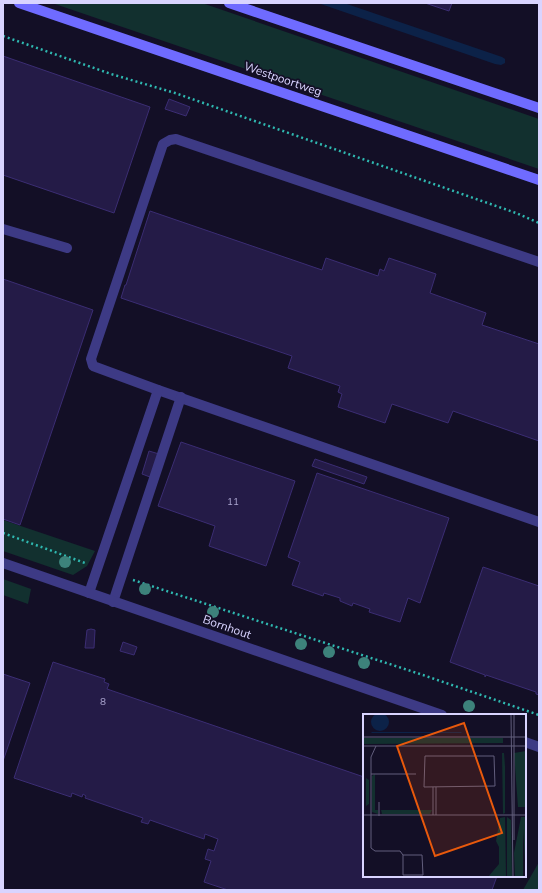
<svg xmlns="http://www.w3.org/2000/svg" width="542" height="893" viewBox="0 0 542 893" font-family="'Nunito Sans',sans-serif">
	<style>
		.green { fill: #12302f }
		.water { fill: #0c2248 }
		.building { fill: #241b47; stroke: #3b2d73 }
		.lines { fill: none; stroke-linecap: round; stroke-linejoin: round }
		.path { stroke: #2fb8b0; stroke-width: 2.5; stroke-dasharray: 2 3; stroke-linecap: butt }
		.service { stroke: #3d3a85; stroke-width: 10 }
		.minor { stroke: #3d3a85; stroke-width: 10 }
		.secondary { stroke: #6f6bff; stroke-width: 10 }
		.tree { fill: #3d827b }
		.labels { text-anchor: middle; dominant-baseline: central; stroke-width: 3.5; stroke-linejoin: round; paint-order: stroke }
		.number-label { font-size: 10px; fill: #aca6d1 }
		.street-label { font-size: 12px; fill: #d9d4ff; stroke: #130f26 }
		.inset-road { fill: none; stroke: #625e7d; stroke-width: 1 }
		.view { fill: #e8590c; fill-opacity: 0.15; stroke: #e8590c; stroke-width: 2 }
		.inset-edge { fill: none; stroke: #d9d4ff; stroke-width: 2 }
	</style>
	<rect width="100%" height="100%" fill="#130f26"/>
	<g class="green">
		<path d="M52,3H202L539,119V169Z"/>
		<path d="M3,520L95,551L87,566L73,575L3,551Z"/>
		<path d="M3,579L31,589L28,604L3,595Z"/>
		<path d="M539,862V890H523Z"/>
	</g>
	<path class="water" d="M318,3H344L502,57L505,59V63L501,65L495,64Z"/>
	<g class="building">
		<path d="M425,3H452L449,11Z"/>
		<path d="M3,56L150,107L114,213L3,175Z"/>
		<path d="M169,99L190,107L186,116L165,109Z"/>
		<path d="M150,211L322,270L326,258L378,276L380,269L384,271L389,258L436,274L430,293L486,313L482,325L539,344V441L453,411L448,423L392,404L385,423L338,407L342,394L338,392L340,386L288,368L292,356L121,298L125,285H126Z"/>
		<path d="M3,279L93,310L20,525L3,519Z"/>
		<path d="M181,442L295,481L266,566L209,546L215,526L158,506Z"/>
		<path d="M149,451L159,454L150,477L142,474Z"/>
		<path d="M315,459L367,477L364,484L312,466Z"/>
		<path d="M317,473L449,518L420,603L408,598L400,622L369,612L370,609L353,603L352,606L340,601V598L324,593L323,596L292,585L300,562L288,557Z"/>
		<path d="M483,567L539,586V695L536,694V692L486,675L485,677V675L450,662Z"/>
		<path d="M91,629L95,630L94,648H85L87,630Z"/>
		<path d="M123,642L137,647L134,655L120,651Z"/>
		<path d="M53,662L105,679L104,682L109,684L107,689L364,777V876H497L492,890H228L204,882L211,861L205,859L208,849L214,851L218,839L205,834L204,839L150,820L148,824L141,822L143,818L85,798L86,796L83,794L82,797L72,793L71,797L14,778Z"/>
		<path d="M3,674L30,683L3,761Z"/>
	</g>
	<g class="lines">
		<g class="path">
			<path d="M3,36L111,74L175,93L516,213L539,223"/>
			<path d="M3,533L85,563"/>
			<path d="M133,580L423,675L539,715"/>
		</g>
		<g class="service">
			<path d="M3,229L67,248"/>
			<path d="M539,262L176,139L170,140L163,144L91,359L93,366L158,390L539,522"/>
			<path d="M89,593L158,390"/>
			<path d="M113,602L181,397"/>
		</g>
		<g class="minor">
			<path d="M3,563L442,715"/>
			<path d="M525,742L539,747"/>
		</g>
		<g class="secondary">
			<path d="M19,3L539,180"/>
			<path d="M229,3L539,108"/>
		</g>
	</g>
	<g class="tree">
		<circle cx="65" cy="562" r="6"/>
		<circle cx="145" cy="589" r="6"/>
		<circle cx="213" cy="612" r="6"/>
		<circle cx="301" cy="644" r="6"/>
		<circle cx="329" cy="652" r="6"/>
		<circle cx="364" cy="663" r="6"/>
		<circle cx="469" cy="706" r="6"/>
	</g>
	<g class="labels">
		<g class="number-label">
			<text x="233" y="502">11</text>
			<text x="103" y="702">8</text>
		</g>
		<g class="street-label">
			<text transform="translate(283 79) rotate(19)">Westpoortweg</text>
			<text transform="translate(227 627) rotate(19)">Bornhout</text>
		</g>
	</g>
	<g transform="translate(363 714)">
		<rect width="163" height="163" fill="#130f26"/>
		<path d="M0,24H140V29L0,30ZM163,37V93H155L151,39ZM139,39H141L142,52V99L140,100ZM12,60V96H15V100L9,98V62ZM3,64L6,66V90L3,92ZM18,96H69L67,100H19ZM142,103L143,163H125L136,150V133L133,127L137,104ZM144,103L148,106L149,163H144ZM158,103H163V163L160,115V163H152L151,139Z" fill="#12302f"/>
		<path d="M8 8a9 9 0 1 1 18 0a9 9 0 1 1-18 0ZM8,18H98L99,19H9Z" fill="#0c2248"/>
		<path class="inset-road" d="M148,0L150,163M0,23H163M0,32H163M13,32L8,43V134L12,137H37L40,141M62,42H131L132,72L61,73ZM8,60H53M70,73V101M73,73V101M0,101H163M16,102V88M151,126V0M40,141H59L60,161H40Z"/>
		<path class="view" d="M101,9L139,119L72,142L34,32Z"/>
		<rect width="163" height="163" class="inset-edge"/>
	</g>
	<rect width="542" height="893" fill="none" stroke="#d9d4ff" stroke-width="8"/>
</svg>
